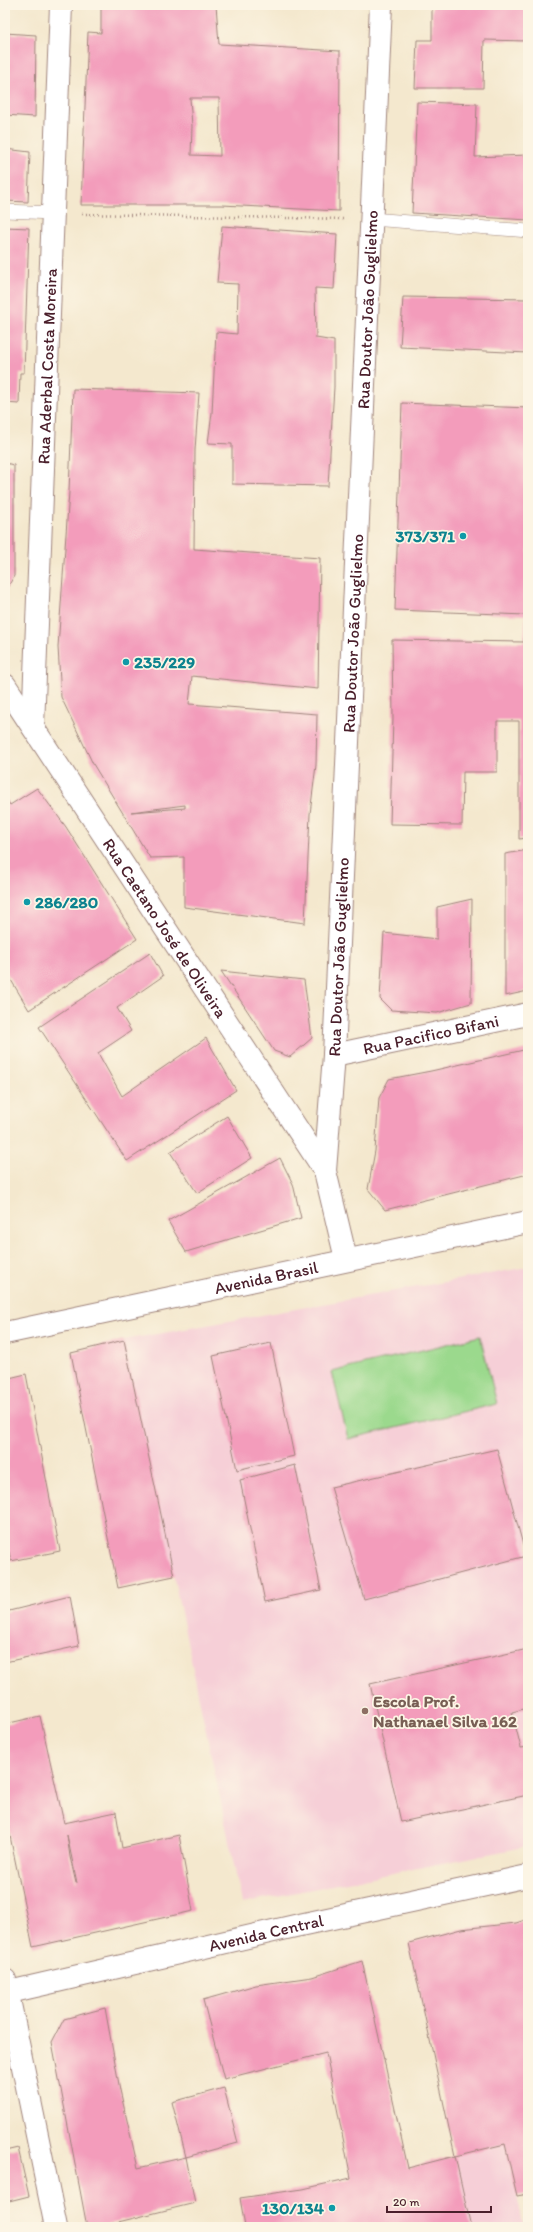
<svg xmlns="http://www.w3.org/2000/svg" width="533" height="2232" viewBox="0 0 533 2232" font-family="Itim,sans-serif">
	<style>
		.built { fill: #f6cfd7 }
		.green { fill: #9bd98d; stroke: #727c5c }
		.building { fill: #f39cbb; fill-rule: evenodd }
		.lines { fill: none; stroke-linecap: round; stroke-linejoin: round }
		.service-casing { stroke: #9f847c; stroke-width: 14 }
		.minor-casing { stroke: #9f847c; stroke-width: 24 }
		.path { stroke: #9f847c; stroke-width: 2.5; stroke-dasharray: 1 3; stroke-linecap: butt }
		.service { stroke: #fff; stroke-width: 13 }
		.minor { stroke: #fff; stroke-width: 22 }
		.culture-dot { fill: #0f9aa8; stroke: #fcf5e5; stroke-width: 1.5 }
		.education-dot { fill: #8d6e63; stroke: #fcf5e5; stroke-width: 1.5 }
		.labels { text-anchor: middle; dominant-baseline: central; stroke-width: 3.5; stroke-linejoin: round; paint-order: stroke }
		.street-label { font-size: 17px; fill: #4a1f2b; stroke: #fcf5e5 }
		.culture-label { font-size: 17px; font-weight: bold; fill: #0d838f; stroke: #fcf5e5; text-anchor: end }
		.education-label { font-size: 17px; font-weight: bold; fill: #785e54; stroke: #fcf5e5; text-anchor: start }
	</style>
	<rect width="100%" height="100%" fill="#fcf5e5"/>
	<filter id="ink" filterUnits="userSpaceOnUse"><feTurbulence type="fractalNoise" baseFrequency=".025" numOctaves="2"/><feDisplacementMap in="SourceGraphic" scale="8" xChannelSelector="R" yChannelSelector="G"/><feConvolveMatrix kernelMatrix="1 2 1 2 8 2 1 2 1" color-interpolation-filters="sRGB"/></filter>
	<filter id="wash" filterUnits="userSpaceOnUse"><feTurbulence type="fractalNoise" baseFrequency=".012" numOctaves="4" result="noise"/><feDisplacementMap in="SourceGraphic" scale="16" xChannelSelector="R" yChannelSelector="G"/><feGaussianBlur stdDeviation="0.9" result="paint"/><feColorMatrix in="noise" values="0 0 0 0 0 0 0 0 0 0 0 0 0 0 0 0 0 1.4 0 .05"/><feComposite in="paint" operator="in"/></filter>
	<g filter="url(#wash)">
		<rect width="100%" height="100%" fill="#f4e8ce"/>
		<g class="built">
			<path d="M528,1267V1846L242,1903L124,1340Z"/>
			<path d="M505,2144L524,2227H471L455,2156Z"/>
		</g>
		<path class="green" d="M480,1336L497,1404L348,1439L332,1372Z"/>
		<g id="blocks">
			<g class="building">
				<path d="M101,5H216L219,44L340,51L339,211L222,205H81L88,32L101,33ZM190,98H219L220,156L191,155L192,126Z"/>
				<path d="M432,5H522L528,12V41L484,40L483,88H415L417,40H432Z"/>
				<path d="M5,33L36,35L35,117L5,115Z"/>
				<path d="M417,102L477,104L475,157L528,155V220L412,213Z"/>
				<path d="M5,149L30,152L28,202L5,201Z"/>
				<path d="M222,226L337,234L334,289L315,288L316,338L334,341V387L328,486L232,484V444L208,443L212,413L216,332L237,334L238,284L217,283Z"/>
				<path d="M5,227L29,228L24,373H20L19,404L5,403Z"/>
				<path d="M403,297L528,299V353L400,347Z"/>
				<path d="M73,389L199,393L195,450L194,549L320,558L318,689L192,676L189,704L317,714L316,765L310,814L305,923L184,907V857L150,858L93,764L61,697L58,647L69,492ZM185,805V808L131,812Z"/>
				<path d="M402,403L528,408V838L519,839V721H497V772H463L462,825L390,824L393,718L392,640L524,642L526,615L395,610Z"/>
				<path d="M5,463L14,465V576L5,592Z"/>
				<path d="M37,788L66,827L137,939L29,1010L5,970V797L10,805Z"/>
				<path d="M528,850V991L505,996V854Z"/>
				<path d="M472,899L471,1003L437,1013L391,1010L380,999L384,933L437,939V907Z"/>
				<path d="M150,953L163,976L117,1008L131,1031L98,1053L122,1096L206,1038L236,1090L127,1161L39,1027Z"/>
				<path d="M221,971L304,980L312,1038L290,1057L274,1051Z"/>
				<path d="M528,1049V1174L385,1210L368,1189L375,1151L379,1098L389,1079L431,1071Z"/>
				<path d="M227,1116L252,1158L197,1193L170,1152Z"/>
				<path d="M280,1158L293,1184L301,1218L186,1252L168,1221Z"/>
				<path d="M124,1340L174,1576L118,1588L71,1353Z"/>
				<path d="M271,1343L294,1456L237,1470L213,1356Z"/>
				<path d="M26,1374L60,1551L11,1561L9,1552L5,1554V1379Z"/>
				<path d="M497,1449L526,1556L364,1599L331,1487Z"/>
				<path d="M295,1465L321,1590L265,1602L240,1480Z"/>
				<path d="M70,1596L79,1646L5,1662V1612Z"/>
				<path d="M528,1649V1708L512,1712L521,1748L528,1747V1795L401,1822L370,1684Z"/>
				<path d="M40,1716L64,1823L116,1812L122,1848L179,1835L193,1911L33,1947L10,1836L5,1803V1724ZM67,1835L77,1883H76L70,1857Z"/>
				<path d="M528,1919V2194L517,2196L505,2144L455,2156L409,1943L461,1929L516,1923Z"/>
				<path d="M362,1961L408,2168L455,2156L471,2227H245L240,2198L303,2189L351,2178L326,2053L224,2079L203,2000L256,1985L312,1977Z"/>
				<path d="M105,2008L120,2090L138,2168L186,2157L172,2102L224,2088L238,2143L186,2157L195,2203L98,2227H87L52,2042L64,2019Z"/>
				<path d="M18,2148L29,2196L5,2202V2151Z"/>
			</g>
		</g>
	</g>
	<g filter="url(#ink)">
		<use href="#blocks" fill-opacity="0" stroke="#9f847c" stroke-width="1"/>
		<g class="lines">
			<g class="service-casing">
				<g id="service">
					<path d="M5,211L53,213"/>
					<path d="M371,219L528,231"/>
				</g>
			</g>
			<g class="minor-casing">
				<g id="minor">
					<path id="s1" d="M5,685L325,1171"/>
					<path id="s2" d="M33,727L61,5"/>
					<path id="s3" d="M334,1055L528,1014"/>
					<path id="s4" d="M346,1259L325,1171L334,1055L381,5"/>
					<path id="s5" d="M5,1333L528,1222"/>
					<path d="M5,1980L56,2227"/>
					<path id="s6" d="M5,1993L295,1926L528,1876"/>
				</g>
			</g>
			<path class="path" d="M82,214L343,219"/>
			<use href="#service" class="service"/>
			<use href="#minor" class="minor"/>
		</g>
	</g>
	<g class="culture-dot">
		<circle cx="463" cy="536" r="4"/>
		<circle cx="126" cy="662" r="4"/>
		<circle cx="27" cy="902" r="4"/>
		<circle cx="332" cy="2208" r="4"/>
	</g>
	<circle class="education-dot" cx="365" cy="1711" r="4"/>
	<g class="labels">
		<g class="street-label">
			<text stroke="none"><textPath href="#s4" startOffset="953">Rua Doutor João Guglielmo</textPath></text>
			<text stroke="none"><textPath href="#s2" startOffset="361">Rua Aderbal Costa Moreira</textPath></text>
			<text stroke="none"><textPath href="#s4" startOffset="629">Rua Doutor João Guglielmo</textPath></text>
			<text stroke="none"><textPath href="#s1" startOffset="291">Rua Caetano José de Oliveira</textPath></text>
			<text stroke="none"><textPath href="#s4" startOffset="305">Rua Doutor João Guglielmo</textPath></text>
			<text stroke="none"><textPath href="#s3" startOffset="99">Rua Pacifico Bifani</textPath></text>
			<text stroke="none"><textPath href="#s5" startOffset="267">Avenida Brasil</textPath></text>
			<text stroke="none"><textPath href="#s6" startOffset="268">Avenida Central</textPath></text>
		</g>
		<g class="culture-label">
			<text x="455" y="536">373/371</text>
			<text x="134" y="662" text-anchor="start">235/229</text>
			<text x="35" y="902" text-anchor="start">286/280</text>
			<text x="324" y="2208">130/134</text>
		</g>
		<g class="education-label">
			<text x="373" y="1701">Escola Prof.<tspan x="373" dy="20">Nathanael Silva 162</tspan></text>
		</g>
	</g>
	<rect width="533" height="2232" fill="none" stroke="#fcf5e5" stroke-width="20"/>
	<path d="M387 2206v6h104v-6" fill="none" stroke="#4a1f2b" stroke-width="2"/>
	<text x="393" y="2206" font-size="12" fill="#4a1f2b" stroke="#fcf5e5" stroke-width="3" paint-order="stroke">20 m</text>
</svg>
